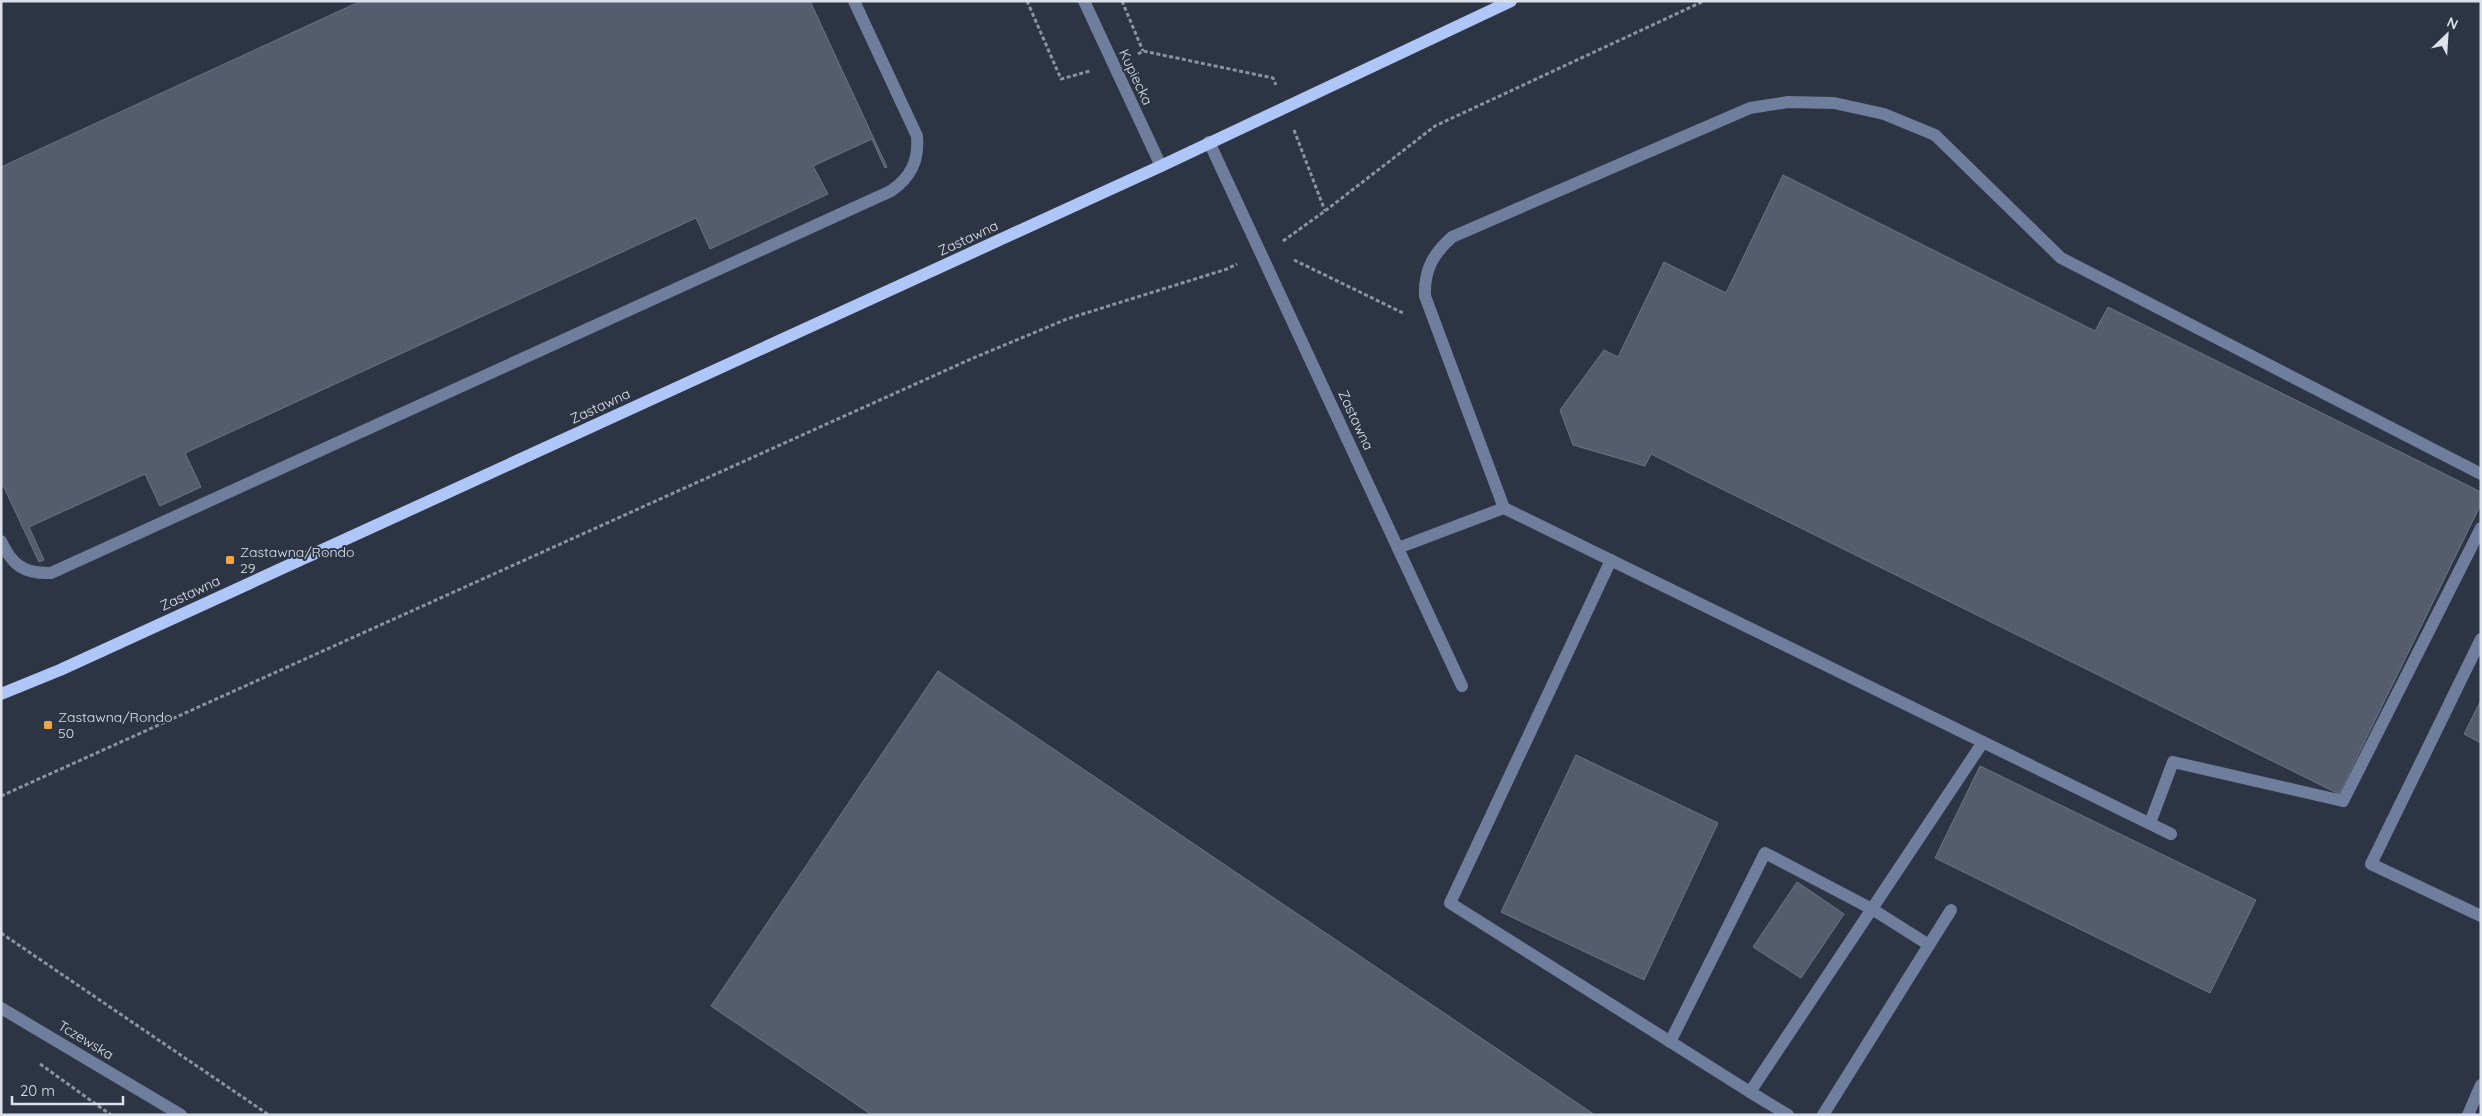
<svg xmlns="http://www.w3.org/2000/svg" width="2482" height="1116" viewBox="0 0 2482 1116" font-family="Quicksand,sans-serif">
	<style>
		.building { fill: #545c6d; stroke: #6c7486 }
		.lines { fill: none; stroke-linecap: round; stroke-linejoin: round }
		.path { stroke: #8c929f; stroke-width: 3; stroke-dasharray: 4 2.5; stroke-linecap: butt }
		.minor { stroke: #6f7e9c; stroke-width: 12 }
		.major { stroke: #afc6f9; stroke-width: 12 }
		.poi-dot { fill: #f2a541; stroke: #2d3544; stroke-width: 2 }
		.labels { text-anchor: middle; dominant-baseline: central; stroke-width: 4; stroke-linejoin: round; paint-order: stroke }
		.street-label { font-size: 14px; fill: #dbe0ea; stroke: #2d3544 }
		.poi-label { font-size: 14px; fill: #dbe0ea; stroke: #2d3544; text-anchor: start }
	</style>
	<rect width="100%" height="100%" fill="#2d3544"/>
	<g class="building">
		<path d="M361,1H810L887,167L885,168L872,139L813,166L828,194L710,249L696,218L185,453L201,487L160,506L145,474L29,527L44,560L39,562L1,481V167Z"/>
		<path d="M1783,175L2095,331L2108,307L2481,492V504L2339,794L1651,454L1645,466L1573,445L1560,410L1604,350L1618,357L1664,262L1726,293Z"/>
		<path d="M938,671L1595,1115H872L711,1006Z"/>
		<path d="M2481,700V743L2464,734Z"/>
		<path d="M1576,755L1718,823L1644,980L1501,912Z"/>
		<path d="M1980,766L2256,900L2210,993L1935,858Z"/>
		<path d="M1797,882L1844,914L1801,978L1753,947Z"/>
	</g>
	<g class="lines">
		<g class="path">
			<path d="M1027,1L1061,79L1090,71"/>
			<path d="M1122,1L1143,51"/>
			<path d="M1138,54L1143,51L1273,78L1276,85"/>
			<path d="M1294,130L1325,211"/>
			<path d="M1283,241L1325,211L1435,126L1704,1"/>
			<path d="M1294,260L1403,313"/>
			<path d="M1,796L971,359L1067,319L1227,269L1237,264"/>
			<path d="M1,933L269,1115"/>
			<path d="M40,1064L111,1115"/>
		</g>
		<g class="minor">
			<path d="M1084,1L1161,166"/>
			<path d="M1209,142L1462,686"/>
			<path d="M1504,508L1425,296C1424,270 1433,254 1452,237L1750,108L1788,102L1834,103L1884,114L1935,135L2061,258L2481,474"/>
			<path d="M1,541C12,565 24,574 51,573L891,191C911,177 919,161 917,136L854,1"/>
			<path d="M1398,548L1504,508L2171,834"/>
			<path d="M1611,560L1450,903L1750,1092L1983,742"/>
			<path d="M2481,639L2371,864L2481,916"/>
			<path d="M2150,823L2173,762L2343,801L2481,528"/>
			<path d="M1929,945L1951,910"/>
			<path d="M1,1008L181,1115"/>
			<path d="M1670,1042L1765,853L1872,909L1929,945L1823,1115"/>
			<path d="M1750,1092L1788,1115"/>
			<path d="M2468,1115L2481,1085"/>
		</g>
		<path class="major" d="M1,694L60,670L1161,166L1511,1"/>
	</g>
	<g class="poi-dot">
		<rect x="225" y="555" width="10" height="10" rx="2.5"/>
		<rect x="43" y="720" width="10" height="10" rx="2.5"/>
	</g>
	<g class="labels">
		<g class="street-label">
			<text transform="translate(1136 77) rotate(65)">Kupiecka</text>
			<text transform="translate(968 238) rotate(-25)">Zastawna</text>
			<text transform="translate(600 406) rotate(-25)">Zastawna</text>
			<text transform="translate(1356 420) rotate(65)">Zastawna</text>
			<text transform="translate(190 593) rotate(-25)">Zastawna</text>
			<text transform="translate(86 1040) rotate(31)">Tczewska</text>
		</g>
		<g class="poi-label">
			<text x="240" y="552">Zastawna/Rondo<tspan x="240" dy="16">29</tspan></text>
			<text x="58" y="717">Zastawna/Rondo<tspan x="58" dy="16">50</tspan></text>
		</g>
	</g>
	<rect width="2482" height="1116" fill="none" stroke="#dbe0ea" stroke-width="5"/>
	<g transform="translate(2447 35) rotate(25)" stroke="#2d3544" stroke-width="4" paint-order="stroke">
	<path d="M0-4L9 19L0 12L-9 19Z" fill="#dbe0ea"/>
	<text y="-8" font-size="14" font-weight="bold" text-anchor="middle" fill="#dbe0ea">N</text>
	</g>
	<path d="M12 1096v8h111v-8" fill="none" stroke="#dbe0ea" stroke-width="2.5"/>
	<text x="20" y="1096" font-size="15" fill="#dbe0ea" stroke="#2d3544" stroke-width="4" paint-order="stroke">20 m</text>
</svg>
